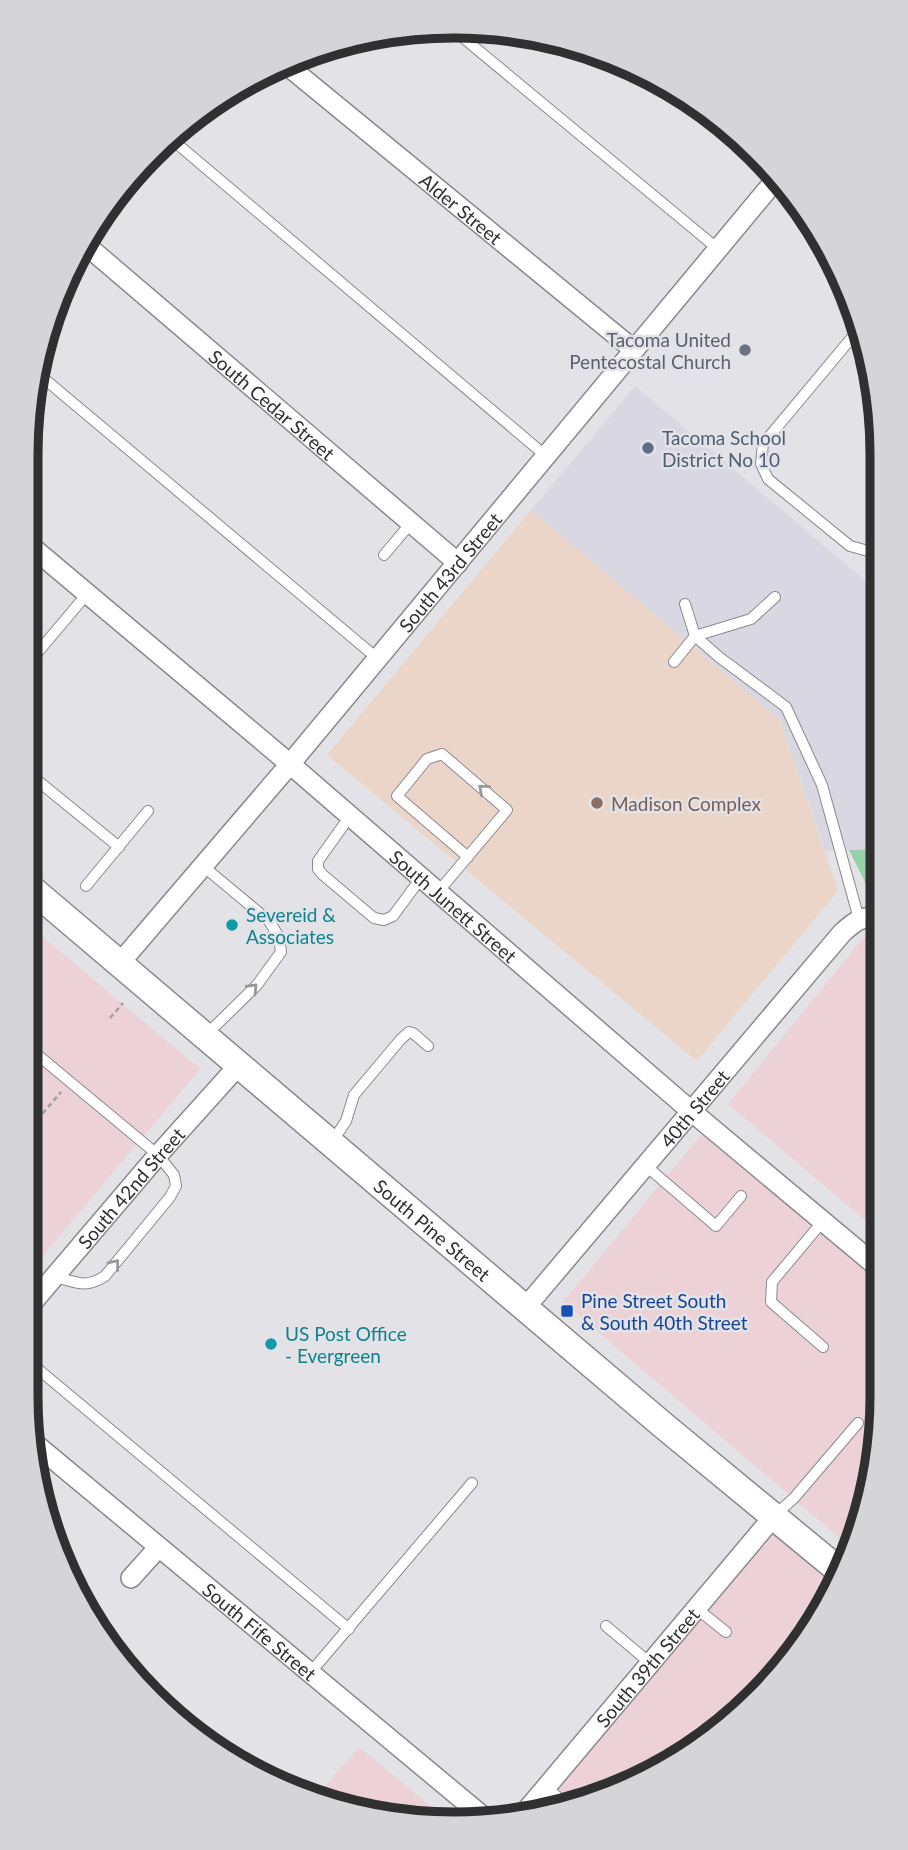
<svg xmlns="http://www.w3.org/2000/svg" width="908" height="1850" viewBox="0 0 908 1850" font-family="Lato,sans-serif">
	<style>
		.commercial { fill: #ecd2d7 }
		.built { fill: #d8d7e2 }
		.education { fill: #ead5c8 }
		.green { fill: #98d0a8 }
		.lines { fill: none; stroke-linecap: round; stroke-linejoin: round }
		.lane-casing { stroke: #89898d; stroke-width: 12 }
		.street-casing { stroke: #89898d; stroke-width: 22 }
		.secondary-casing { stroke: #89898d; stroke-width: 29 }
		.path { stroke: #a0a0a2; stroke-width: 2.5; stroke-dasharray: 5 3.5; stroke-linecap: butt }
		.lane { stroke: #fff; stroke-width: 10 }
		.street { stroke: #fff; stroke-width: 19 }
		.secondary { stroke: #fff; stroke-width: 26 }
		.oneway { stroke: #989898 }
		.worship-dot { fill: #6b7280; stroke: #e3e3e7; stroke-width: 2.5 }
		.service-dot { fill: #5c6f8a; stroke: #e3e3e7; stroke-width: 2.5 }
		.education-dot { fill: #8d6e63; stroke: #e3e3e7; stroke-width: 2.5 }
		.culture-dot { fill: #0f9aa8; stroke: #e3e3e7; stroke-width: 2.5 }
		.transit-dot { fill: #1a4fb4; stroke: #e3e3e7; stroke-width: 2.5 }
		.labels { text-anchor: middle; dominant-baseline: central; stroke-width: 5; stroke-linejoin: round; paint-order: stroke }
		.street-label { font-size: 19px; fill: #303031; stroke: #e3e3e7 }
		.worship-label { font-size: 19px; fill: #5b616d; stroke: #e3e3e7; text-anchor: end }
		.service-label { font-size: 19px; fill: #4e5e75; stroke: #e3e3e7; text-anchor: start }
		.education-label { font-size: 19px; fill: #785e54; stroke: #e3e3e7; text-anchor: start }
		.culture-label { font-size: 19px; fill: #0d838f; stroke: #e3e3e7; text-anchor: start }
		.transit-label { font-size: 19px; fill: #164399; stroke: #e3e3e7; text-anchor: start }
		.rim { fill: none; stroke: #303031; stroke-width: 9 }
	</style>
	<rect width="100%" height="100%" fill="#e3e3e7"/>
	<g class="commercial">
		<path d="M30,926L200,1069L26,1276L27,930Z"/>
		<path d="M863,938H880V1233L728,1104Z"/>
		<path d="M704,1131L880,1282L881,1424L848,1545L563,1302Z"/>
		<path d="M774,1516L841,1572L838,1585L756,1699L643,1780L521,1817Z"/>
		<path d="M359,1747L445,1818L370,1815L317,1795Z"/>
	</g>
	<path class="built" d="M635,386L879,592V847L878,849L825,851L780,720L531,510Z"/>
	<path class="education" d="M531,510L780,720L838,891L697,1061L327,755Z"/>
	<path class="green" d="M879,847V888L866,884L849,850L878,849Z"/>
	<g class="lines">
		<g class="lane-casing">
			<g id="lane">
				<path d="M455,31L718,249"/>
				<path d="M169,137L546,456"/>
				<path d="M859,329L763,444L761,464L768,479L850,546L879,554"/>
				<path d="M41,376L378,659"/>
				<path d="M384,555L411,523"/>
				<path d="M685,604L695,636L719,657L786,707L822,785L859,919"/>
				<path d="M674,662L695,636L751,619L775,597"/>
				<path d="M27,665L87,594"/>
				<path d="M27,772L119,847"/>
				<path d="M350,816L318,861V869L323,875L374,918L384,920L393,916L421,878"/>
				<path d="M203,866L269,921L279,937L281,952L257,985L205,1036"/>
				<path d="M86,886L148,811"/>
				<path d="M438,892L507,810L442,754L427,759L397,796L468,857"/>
				<path d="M27,1046L158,1155L174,1175L176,1186L170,1197L105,1276C85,1289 77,1282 55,1277"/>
				<path d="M332,1142L346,1121L354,1095L401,1039L409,1032L413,1033L428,1046"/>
				<path d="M645,1165L716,1226L741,1196"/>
				<path d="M823,1347L771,1302L772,1282L823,1221"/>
				<path d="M26,1359L349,1629"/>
				<path d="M774,1516L794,1498L858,1423"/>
				<path d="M696,1608L726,1632"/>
				<path d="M606,1626L650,1663"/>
				<path d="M310,1673L472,1483"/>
				<path d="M546,1787L565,1803"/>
			</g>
		</g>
		<g class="street-casing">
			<g id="street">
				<path id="s1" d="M288,66L634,350"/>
				<path id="s2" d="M86,245L458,563"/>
				<path id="s3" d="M27,543L290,764L691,1111L880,1269"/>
				<path id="s4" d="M119,964L290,764L777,178"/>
				<path id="s5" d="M525,1308L842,933C854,922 862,915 880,918"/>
				<path id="s6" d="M26,1310L158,1155L238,1066"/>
				<path id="s7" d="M34,1443L486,1819"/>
				<path d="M131,1578L158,1548"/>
				<path id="s8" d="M521,1817L774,1516"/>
			</g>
		</g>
		<g class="secondary-casing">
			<g id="secondary">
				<path id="s9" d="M27,885L664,1426L841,1572"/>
			</g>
		</g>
		<g class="path">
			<path d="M110,1018L123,1003"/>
			<path d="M26,1133L61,1092"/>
		</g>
		<use href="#lane" class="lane"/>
		<use href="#street" class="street"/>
		<use href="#secondary" class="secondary"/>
	</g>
	<defs><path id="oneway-chevron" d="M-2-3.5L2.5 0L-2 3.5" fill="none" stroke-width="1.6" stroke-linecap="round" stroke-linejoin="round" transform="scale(1.75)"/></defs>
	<g class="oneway">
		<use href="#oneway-chevron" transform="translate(483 789) rotate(-139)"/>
		<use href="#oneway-chevron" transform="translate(253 988) rotate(-47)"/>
		<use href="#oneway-chevron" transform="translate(115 1264) rotate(-51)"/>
	</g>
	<circle class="worship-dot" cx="745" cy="350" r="7"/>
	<circle class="service-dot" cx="648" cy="448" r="7"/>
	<circle class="education-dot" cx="597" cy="803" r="7"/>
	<g class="culture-dot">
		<circle cx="232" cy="925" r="7"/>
		<circle cx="271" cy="1344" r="7"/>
	</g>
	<rect class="transit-dot" x="560" y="1304" width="14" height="14" rx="3.5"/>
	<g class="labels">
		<g class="street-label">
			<text stroke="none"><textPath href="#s1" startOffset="224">Alder Street</textPath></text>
			<text stroke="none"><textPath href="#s2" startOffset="245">South Cedar Street</textPath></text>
			<text stroke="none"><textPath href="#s4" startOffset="513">South 43rd Street</textPath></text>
			<text stroke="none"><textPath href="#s3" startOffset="560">South Junett Street</textPath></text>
			<text stroke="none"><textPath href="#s5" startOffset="262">40th Street</textPath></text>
			<text stroke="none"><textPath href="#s6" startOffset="161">South 42nd Street</textPath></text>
			<text stroke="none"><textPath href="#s9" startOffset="532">South Pine Street</textPath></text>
			<text stroke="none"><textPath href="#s7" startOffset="294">South Fife Street</textPath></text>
			<text stroke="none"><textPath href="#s8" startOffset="196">South 39th Street</textPath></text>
		</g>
		<g class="worship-label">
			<text x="731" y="339">Tacoma United<tspan x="731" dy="22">Pentecostal Church</tspan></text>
		</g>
		<g class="service-label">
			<text x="662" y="437">Tacoma School<tspan x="662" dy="22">District No 10</tspan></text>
		</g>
		<g class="education-label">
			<text x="611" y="803">Madison Complex</text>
		</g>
		<g class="culture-label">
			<text x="246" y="914">Severeid &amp;<tspan x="246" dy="22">Associates</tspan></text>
			<text x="285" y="1333">US Post Office<tspan x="285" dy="22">- Evergreen</tspan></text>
		</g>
		<g class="transit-label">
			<text x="581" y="1300">Pine Street South<tspan x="581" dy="22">&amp; South 40th Street</tspan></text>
		</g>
	</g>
	<path d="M0 0H908V1850H0ZM454 38H454A416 416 0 0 1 870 454V1396A416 416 0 0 1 454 1812H454A416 416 0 0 1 38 1396V454A416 416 0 0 1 454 38Z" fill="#d5d5d8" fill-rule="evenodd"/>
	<path class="rim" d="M454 38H454A416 416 0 0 1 870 454V1396A416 416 0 0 1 454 1812H454A416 416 0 0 1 38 1396V454A416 416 0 0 1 454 38Z"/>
</svg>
